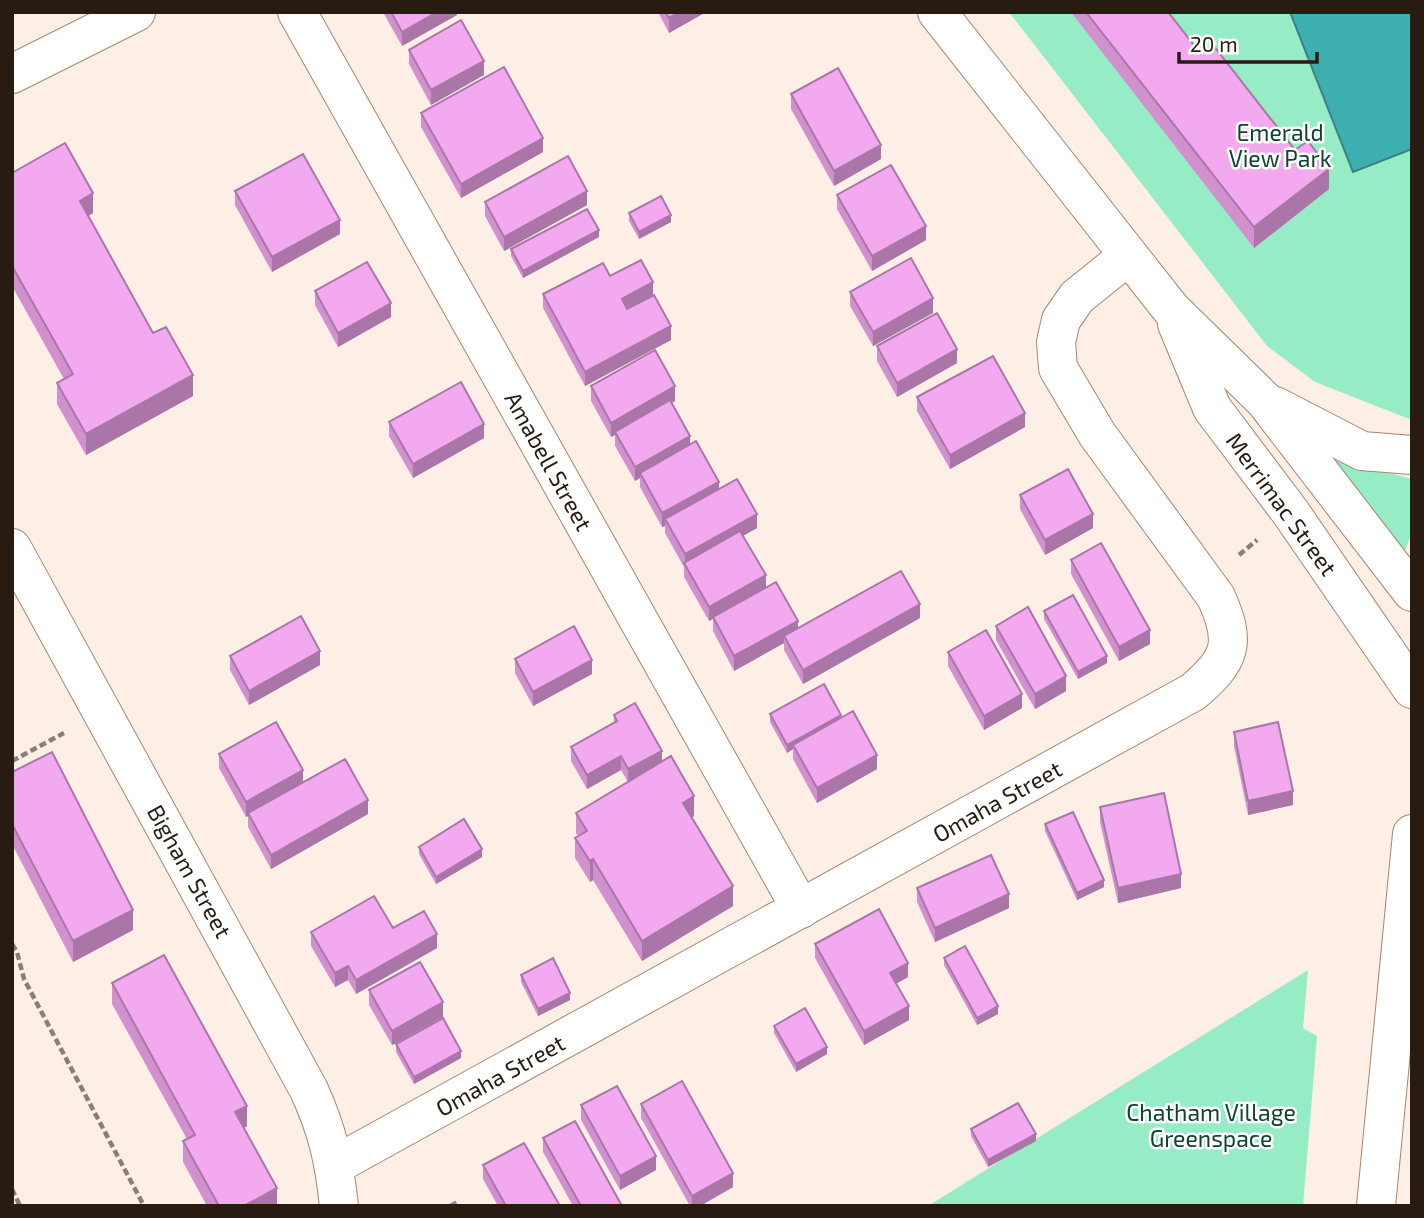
<svg xmlns="http://www.w3.org/2000/svg" width="1424" height="1218" viewBox="0 0 1424 1218" font-family="'Exo 2',sans-serif">
	<style>
		.green { fill: #95ecc5 }
		.water { fill: #3eafb1; stroke: #378381; stroke-width: 2 }
		.lines { fill: none; stroke-linecap: round; stroke-linejoin: round }
		.street-casing { stroke: #a5866f; stroke-width: 40 }
		.secondary-casing { stroke: #a5866f; stroke-width: 40 }
		.path { stroke: #8b7e74; stroke-width: 4.5; stroke-dasharray: 7 3.5; stroke-linecap: butt }
		.street { stroke: #fff; stroke-width: 38 }
		.secondary { stroke: #fff; stroke-width: 38 }
		.wall { fill: #d191ce }
		.shaded-wall { fill: #aa76a8 }
		.building { fill: #f3a9f0; stroke: #aa76a8; stroke-width: 2 }
		.labels { text-anchor: middle; dominant-baseline: central; stroke-width: 5; stroke-linejoin: round; paint-order: stroke }
		.park-label { font-size: 23px; fill: #10422f; stroke: #fff }
		.street-label { font-size: 23px; fill: #271b12; stroke: #fff }
	</style>
	<rect width="100%" height="100%" fill="#fdefe5"/>
	<g class="green">
		<path d="M1009,12H1412V420L1315,382L1267,346Z"/>
		<path d="M1326,457L1412,479V532L1402,558Z"/>
		<path d="M1308,970L1303,1028L1317,1036L1303,1206H928Z"/>
	</g>
	<path class="water" d="M1290,12H1412V149L1353,172Z"/>
	<g class="lines">
		<g class="street-casing">
			<g id="street">
				<path d="M297,12L801,909"/>
				<path d="M12,548L309,1090C328,1132 334,1160 339,1206"/>
				<path d="M335,1165L1193,692C1231,660 1237,643 1216,597L1097,434L1058,368L1056,342L1061,320L1077,297L1128,256"/>
			</g>
		</g>
		<g class="secondary-casing">
			<g id="secondary">
				<path d="M937,12L1171,309L1265,401L1412,592"/>
				<path d="M12,74L136,12"/>
				<path d="M1177,324L1212,408L1291,513L1412,689"/>
				<path d="M1275,406L1362,451L1412,455"/>
				<path d="M1376,1206L1412,834"/>
			</g>
		</g>
		<g class="path">
			<path d="M1239,555L1257,540"/>
			<path d="M12,761L64,733"/>
			<path d="M12,944L17,952L24,979L144,1206"/>
			<path d="M12,1189L20,1206"/>
		</g>
		<use href="#street" class="street"/>
		<use href="#secondary" class="secondary"/>
	</g>
	<g class="wall">
		<path d="M383,12H457V15L402,46Z"/>
		<path d="M658,12H706L669,33Z"/>
		<path d="M1071,12H1168L1201,54L1295,150L1329,189L1254,248Z"/>
		<path d="M409,50L484,75L431,105L409,64Z"/>
		<path d="M791,94L881,159L834,186L791,109Z"/>
		<path d="M421,113L543,152L461,198L421,127Z"/>
		<path d="M12,173L93,213L88,216L153,333L193,396L86,455L57,404V383L64,379L12,286Z"/>
		<path d="M235,191L340,234L272,272L235,205Z"/>
		<path d="M837,195L926,240L872,271L837,209Z"/>
		<path d="M485,202L587,205L504,251L485,216Z"/>
		<path d="M629,213L671,222L639,239L629,221Z"/>
		<path d="M599,237L523,278L511,256V249Z"/>
		<path d="M610,276L653,295L671,340L585,386L543,308V294Z"/>
		<path d="M315,291L391,317L338,347L315,305Z"/>
		<path d="M850,292L933,313L873,346L850,306Z"/>
		<path d="M877,346L957,363L897,397L877,361Z"/>
		<path d="M591,386L675,401L671,403L690,445L719,489L757,528L743,536L766,588L798,628L920,618L803,684L784,650V643L734,671L713,631V619L709,621L684,577V567L665,533V526L662,527L640,487V478L635,481L615,446V435L611,437L591,401Z"/>
		<path d="M917,397L1025,427L950,469L917,411Z"/>
		<path d="M389,422L484,438L413,478L389,436Z"/>
		<path d="M1020,495L1093,528L1045,555L1020,509Z"/>
		<path d="M1071,560L1150,644L1119,661L1071,574Z"/>
		<path d="M1044,611L1107,663L1078,679L1044,619Z"/>
		<path d="M996,626L1066,691L1035,709L996,640Z"/>
		<path d="M948,652L1022,708L984,730L948,666Z"/>
		<path d="M230,656L320,665L249,705L230,670Z"/>
		<path d="M515,659L592,674L533,706L515,673Z"/>
		<path d="M770,714L841,718L877,769L817,803L793,759V749L787,753L770,722Z"/>
		<path d="M614,715L662,762L694,816L692,818L733,906L642,961L593,880L590,882L575,858V838L578,836L576,833V813L628,782L621,770L587,789L571,761V747L614,722Z"/>
		<path d="M1234,732L1293,805L1248,815L1234,746Z"/>
		<path d="M219,754L303,782L368,814L271,869L248,827V816L246,817L219,768Z"/>
		<path d="M12,772L133,930L73,962L12,844Z"/>
		<path d="M1100,807L1181,888L1118,903L1100,822Z"/>
		<path d="M1045,824L1104,887L1077,900L1045,831Z"/>
		<path d="M419,847L482,857L436,884L419,854Z"/>
		<path d="M917,888L1009,908L935,942L917,902Z"/>
		<path d="M393,928L437,948L356,994L348,980L335,987L311,946V932Z"/>
		<path d="M815,944L908,977L896,984L909,1020L864,1045L815,958Z"/>
		<path d="M944,958L998,1014L977,1025L944,965Z"/>
		<path d="M521,975L570,1000L538,1016L521,982Z"/>
		<path d="M112,983L247,1126L244,1128L277,1206H207L183,1162V1141L187,1139L112,1004Z"/>
		<path d="M369,990L443,1017L392,1045L369,1005Z"/>
		<path d="M774,1026L827,1054L796,1072L774,1033Z"/>
		<path d="M396,1044L461,1058L414,1084L396,1052Z"/>
		<path d="M641,1104L733,1187L700,1206H690L641,1118Z"/>
		<path d="M581,1105L656,1170L620,1190L581,1120Z"/>
		<path d="M971,1129L1036,1141L988,1167L971,1136Z"/>
		<path d="M543,1138L622,1206H573L543,1152Z"/>
		<path d="M483,1165L560,1206H498L483,1179Z"/>
	</g>
	<g class="shaded-wall">
		<path d="M437,12H457V15L402,46V32Z"/>
		<path d="M680,12H706L669,33V18Z"/>
		<path d="M484,61V75L431,105V90Z"/>
		<path d="M543,138V152L461,198V184Z"/>
		<path d="M881,145V159L834,186V171Z"/>
		<path d="M1329,169V189L1254,248V227Z"/>
		<path d="M587,191V205L504,251V237Z"/>
		<path d="M93,193V213L80,221V201Z"/>
		<path d="M671,215V222L639,239V232Z"/>
		<path d="M340,220V234L272,272V257Z"/>
		<path d="M926,226V240L872,271V256Z"/>
		<path d="M599,230V237L523,278V271Z"/>
		<path d="M653,282V296L622,313V299Z"/>
		<path d="M933,298V313L873,346V332Z"/>
		<path d="M391,303V317L338,347V333Z"/>
		<path d="M671,326V340L585,386V372Z"/>
		<path d="M957,349V363L897,397V383Z"/>
		<path d="M193,375V396L86,455V434Z"/>
		<path d="M675,386V401L617,434L615,432V435L611,437V423Z"/>
		<path d="M1025,413V427L950,469V455Z"/>
		<path d="M484,424V438L413,478V464Z"/>
		<path d="M690,436V450L640,473V478L635,481V467Z"/>
		<path d="M719,482V496L665,519V526L662,527V513Z"/>
		<path d="M757,514V528L687,567L685,563V554Z"/>
		<path d="M1093,514V528L1045,555V540Z"/>
		<path d="M766,575V589L709,621V607Z"/>
		<path d="M920,604V618L803,684V670Z"/>
		<path d="M798,621V635L784,636V643L734,671V656Z"/>
		<path d="M1150,630V644L1119,661V647Z"/>
		<path d="M320,651V665L249,705V691Z"/>
		<path d="M1107,656V663L1078,679V672Z"/>
		<path d="M592,660V674L533,706V692Z"/>
		<path d="M1066,676V691L1035,709V694Z"/>
		<path d="M1022,694V708L984,730V716Z"/>
		<path d="M841,715V722L793,745V749L787,753V745Z"/>
		<path d="M662,751V765L628,784V769Z"/>
		<path d="M877,755V769L817,803V788Z"/>
		<path d="M621,756V770L587,789V775Z"/>
		<path d="M303,770V785L248,813V816L246,817V802Z"/>
		<path d="M1293,791V805L1248,815V801Z"/>
		<path d="M694,796V816L683,823V803Z"/>
		<path d="M368,800V814L271,869V855Z"/>
		<path d="M482,849V857L436,884V877Z"/>
		<path d="M593,859V880L590,882V861Z"/>
		<path d="M1181,874V888L1118,903V888Z"/>
		<path d="M1104,880V887L1077,900V893Z"/>
		<path d="M733,886V906L642,961V941Z"/>
		<path d="M1009,894V908L935,942V928Z"/>
		<path d="M133,910V930L73,962V941Z"/>
		<path d="M437,934V948L356,994V980Z"/>
		<path d="M908,963V977L890,987V973Z"/>
		<path d="M348,966V980L335,987V973Z"/>
		<path d="M570,993V1000L538,1016V1009Z"/>
		<path d="M443,1002V1017L392,1045V1031Z"/>
		<path d="M909,1006V1020L864,1045V1031Z"/>
		<path d="M998,1006V1014L977,1025V1018Z"/>
		<path d="M827,1047V1054L796,1072V1064Z"/>
		<path d="M461,1051V1058L414,1084V1077Z"/>
		<path d="M247,1106V1126L235,1133V1112Z"/>
		<path d="M1036,1134V1141L988,1167V1160Z"/>
		<path d="M656,1156V1170L620,1190V1176Z"/>
		<path d="M733,1173V1187L700,1206H692V1196Z"/>
		<path d="M277,1188V1206H244Z"/>
	</g>
	<g class="building">
		<path d="M391,12H437L402,32Z"/>
		<path d="M665,12H680L669,18Z"/>
		<path d="M1086,12H1168L1201,54L1213,45L1295,150L1308,141L1329,169L1254,227Z"/>
		<path d="M461,20L484,61L431,90L409,50Z"/>
		<path d="M504,67L543,138L461,184L421,113Z"/>
		<path d="M838,68L881,145L834,171L791,94Z"/>
		<path d="M65,143L93,193L80,201L153,333L166,327L193,375L86,434L57,383L73,374L12,266V173Z"/>
		<path d="M303,154L340,220L272,257L235,191Z"/>
		<path d="M568,156L587,191L504,237L485,202Z"/>
		<path d="M891,165L926,226L872,256L837,195Z"/>
		<path d="M661,196L671,215L639,232L629,213Z"/>
		<path d="M587,209L599,230L523,271L511,249Z"/>
		<path d="M911,258L933,298L873,332L850,292Z"/>
		<path d="M641,260L653,282L622,299L627,309L654,295L671,326L585,372L543,294L603,263L610,276Z"/>
		<path d="M367,262L391,303L338,333L315,291Z"/>
		<path d="M937,313L957,349L897,383L877,346Z"/>
		<path d="M655,350L675,386L611,423L591,386Z"/>
		<path d="M993,356L1025,413L950,455L917,397Z"/>
		<path d="M461,382L484,424L413,464L389,422Z"/>
		<path d="M670,400L690,436L635,467L615,432Z"/>
		<path d="M696,441L719,482L662,513L640,473Z"/>
		<path d="M1068,469L1093,514L1045,540L1020,495Z"/>
		<path d="M737,479L757,514L685,554L665,519Z"/>
		<path d="M740,531L766,575L709,607L684,563Z"/>
		<path d="M1101,543L1150,630L1119,647L1071,560Z"/>
		<path d="M901,571L920,604L803,670L784,636Z"/>
		<path d="M776,582L798,621L734,656L713,617Z"/>
		<path d="M1073,595L1107,656L1078,672L1044,611Z"/>
		<path d="M1028,607L1066,676L1035,694L996,626Z"/>
		<path d="M301,616L320,651L249,691L230,656Z"/>
		<path d="M574,626L592,660L533,692L515,659Z"/>
		<path d="M986,630L1022,694L984,716L948,652Z"/>
		<path d="M824,684L841,715L787,745L770,714Z"/>
		<path d="M635,703L662,751L628,769L621,756L587,775L571,747L617,721L614,715Z"/>
		<path d="M853,711L877,755L817,788L793,745Z"/>
		<path d="M276,722L303,770L246,802L219,754Z"/>
		<path d="M1278,722L1293,791L1248,801L1234,732Z"/>
		<path d="M52,752L133,910L73,941L12,824V772Z"/>
		<path d="M671,756L694,796L683,803L733,886L642,941L593,859L590,861L575,838L587,831L576,813Z"/>
		<path d="M345,759L368,800L271,855L248,813Z"/>
		<path d="M1164,793L1181,874L1118,888L1100,807Z"/>
		<path d="M1073,812L1104,880L1077,893L1045,824Z"/>
		<path d="M464,819L482,849L436,877L419,847Z"/>
		<path d="M991,855L1009,894L935,928L917,888Z"/>
		<path d="M374,896L393,928L424,911L437,934L356,980L348,966L335,973L311,932Z"/>
		<path d="M879,909L908,963L890,973L909,1006L864,1031L815,944Z"/>
		<path d="M965,946L998,1006L977,1018L944,958Z"/>
		<path d="M164,955L247,1106L235,1112L277,1188L244,1206H219L183,1141L195,1135L112,983Z"/>
		<path d="M553,958L570,993L538,1009L521,975Z"/>
		<path d="M420,962L443,1002L392,1031L369,990Z"/>
		<path d="M805,1008L827,1047L796,1064L774,1026Z"/>
		<path d="M443,1018L461,1051L414,1077L396,1044Z"/>
		<path d="M682,1081L733,1173L692,1196L641,1104Z"/>
		<path d="M617,1086L656,1156L620,1176L581,1105Z"/>
		<path d="M1018,1103L1036,1134L988,1160L971,1129Z"/>
		<path d="M575,1121L622,1206H581L543,1138Z"/>
		<path d="M524,1143L560,1206H506L483,1165Z"/>
		<path d="M455,1202L457,1206H448Z"/>
	</g>
	<g class="labels">
		<g class="park-label">
			<text x="1280" y="132">Emerald<tspan x="1280" dy="26">View Park</tspan></text>
			<text x="1211" y="1112">Chatham Village<tspan x="1211" dy="26">Greenspace</tspan></text>
		</g>
		<g class="street-label">
			<text transform="translate(549 461) rotate(61)">Amabell Street</text>
			<text transform="translate(1282 504) rotate(54)">Merrimac Street</text>
			<text transform="translate(997 801) rotate(-29)">Omaha Street</text>
			<text transform="translate(190 871) rotate(61)">Bigham Street</text>
			<text transform="translate(500 1075) rotate(-29)">Omaha Street</text>
		</g>
	</g>
	<rect width="1424" height="1218" fill="none" stroke="#271b12" stroke-width="28"/>
	<path d="M1179 52v10h138v-10" fill="none" stroke="#271b12" stroke-width="3.5"/>
	<text x="1190" y="52" font-size="21" fill="#271b12" stroke="#ffffff" stroke-width="5" paint-order="stroke">20 m</text>
</svg>
